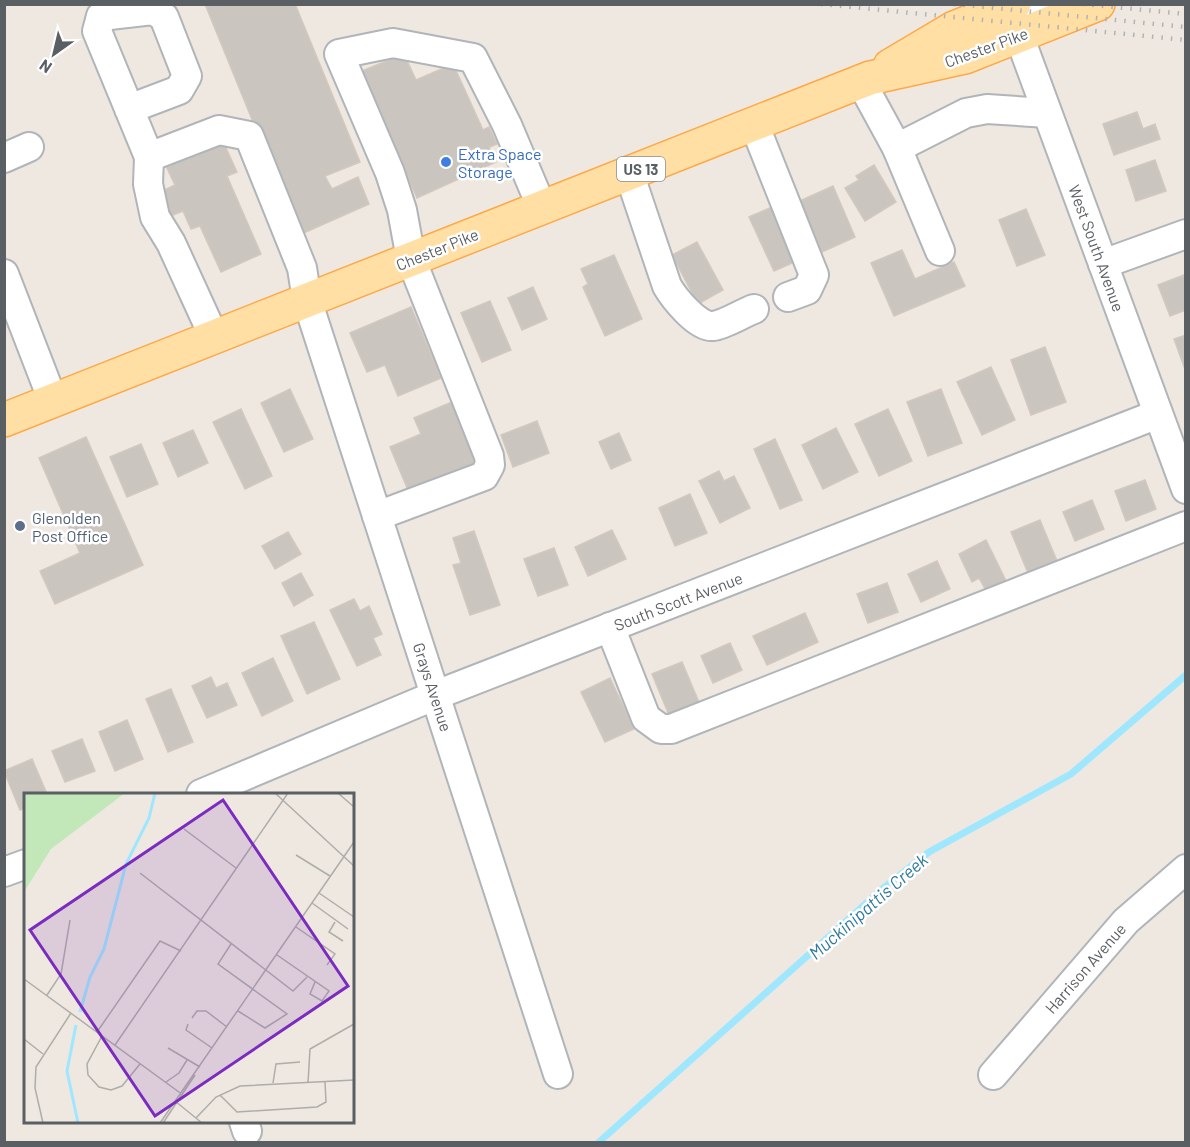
<svg xmlns="http://www.w3.org/2000/svg" width="1190" height="1147" viewBox="0 0 1190 1147" font-family="Barlow,sans-serif">
	<style>
		.lines { fill: none; stroke-linecap: round; stroke-linejoin: round }
		.stream { stroke: #9fe7ff; stroke-width: 7 }
		.building { fill: #cbc5bf; stroke: #d3c8be; stroke-width: 1.5 }
		.minor-casing { stroke: #b1b5b9; stroke-width: 32 }
		.major-casing { stroke: #fea949; stroke-width: 36 }
		.minor { stroke: #fff; stroke-width: 28 }
		.major { stroke: #ffdfa4; stroke-width: 33 }
		.rail { stroke: #b2b3b4; stroke-width: 4.5; stroke-dasharray: 1.5 8; stroke-linecap: butt }
		.shop-dot { fill: #3f7fe0; stroke: #fff; stroke-width: 2 }
		.service-dot { fill: #5c6f8a; stroke: #fff; stroke-width: 2 }
		.labels { text-anchor: middle; dominant-baseline: central; stroke-width: 5; stroke-linejoin: round; paint-order: stroke }
		.shield { fill: #fff; stroke: #8b8f92; stroke-width: 1.5 }
		.shield-label { font-size: 15px; font-weight: bold; fill: #595f63 }
		.street-label { font-size: 16px; fill: #595f63; stroke: #fff }
		.shop-label { font-size: 16px; fill: #366cbe; stroke: #fff; text-anchor: start }
		.service-label { font-size: 16px; fill: #4e5e75; stroke: #fff; text-anchor: start }
		.water-label { font-size: 18px; font-style: italic; fill: #2e799e; stroke: #fff }
		.inset-river { fill: none; stroke: #9fe7ff; stroke-width: 3 }
		.inset-road { fill: none; stroke: #aeadaa; stroke-width: 1.5 }
		.view { fill: #7b2cbf; fill-opacity: 0.15; stroke: #7b2cbf; stroke-width: 3 }
		.inset-edge { fill: none; stroke: #595f63; stroke-width: 3 }
	</style>
	<rect width="100%" height="100%" fill="#eee8e0"/>
	<g class="lines">
		<path class="stream" d="M599,1142L880,891L929,852L1071,774L1186,675"/>
	</g>
	<g class="building">
		<path d="M205,4H295L360,162L325,176L332,189L358,177L369,204L299,235Z"/>
		<path d="M404,54L416,80L453,64L483,130L489,127L497,144L489,147L496,162L417,198L362,71Z"/>
		<path d="M1137,112L1143,129L1155,124L1160,139L1114,155L1103,124Z"/>
		<path d="M221,137L237,172L227,176L261,254L221,272L200,226L191,229L183,211L168,217L158,193L175,185L164,162Z"/>
		<path d="M1155,160L1166,191L1136,201L1126,170Z"/>
		<path d="M874,165L896,202L865,221L845,188L859,180L856,176Z"/>
		<path d="M833,186L855,237L822,252L800,201Z"/>
		<path d="M777,205L801,259L774,271L749,217Z"/>
		<path d="M1026,209L1045,255L1017,266L999,220Z"/>
		<path d="M697,242L723,290L698,304L672,255Z"/>
		<path d="M902,250L915,279L954,262L965,286L894,316L871,263Z"/>
		<path d="M614,255L642,319L605,336L583,287L588,284L581,269Z"/>
		<path d="M1184,275L1186,280V310L1170,316L1158,285Z"/>
		<path d="M533,287L547,319L522,330L508,298Z"/>
		<path d="M490,301L511,350L482,362L461,313Z"/>
		<path d="M411,307L441,378L398,396L385,365L367,372L350,333Z"/>
		<path d="M1186,335V372L1174,339Z"/>
		<path d="M1045,347L1066,402L1031,415L1011,360Z"/>
		<path d="M991,367L1015,420L982,435L957,382Z"/>
		<path d="M290,389L313,439L284,452L261,403Z"/>
		<path d="M941,389L962,443L928,456L907,402Z"/>
		<path d="M452,402L476,463L408,490L390,447L421,434L414,418Z"/>
		<path d="M241,409L272,476L245,489L213,422Z"/>
		<path d="M888,409L912,461L879,476L855,424Z"/>
		<path d="M537,421L549,453L513,467L501,435Z"/>
		<path d="M836,428L858,472L823,489L802,445Z"/>
		<path d="M193,430L208,463L178,477L163,443Z"/>
		<path d="M619,433L631,460L611,469L599,442Z"/>
		<path d="M86,437L143,565L55,604L40,571L80,553L39,458Z"/>
		<path d="M775,439L802,500L780,509L754,449Z"/>
		<path d="M141,444L158,484L127,497L110,457Z"/>
		<path d="M719,471L724,481L734,476L750,508L720,523L699,481Z"/>
		<path d="M1145,480L1156,509L1126,521L1115,491Z"/>
		<path d="M690,494L707,533L675,546L659,508Z"/>
		<path d="M1092,500L1104,529L1075,541L1063,512Z"/>
		<path d="M1040,520L1057,561L1028,573L1011,532Z"/>
		<path d="M612,530L626,559L588,576L575,547Z"/>
		<path d="M474,531L500,605L470,615L453,565L461,563L453,538Z"/>
		<path d="M288,532L301,554L275,569L262,546Z"/>
		<path d="M986,540L1007,583L987,592L979,578L972,582L959,554Z"/>
		<path d="M554,548L568,585L538,596L524,559Z"/>
		<path d="M937,561L950,589L921,602L908,574Z"/>
		<path d="M301,573L313,595L294,606L282,583Z"/>
		<path d="M887,583L898,612L868,623L857,594Z"/>
		<path d="M354,599L360,611L369,606L382,634L373,638L381,655L357,666L330,610Z"/>
		<path d="M805,613L818,642L767,665L753,636Z"/>
		<path d="M314,622L340,679L307,694L281,636Z"/>
		<path d="M730,643L742,670L713,683L701,656Z"/>
		<path d="M273,658L293,701L262,716L242,673Z"/>
		<path d="M682,662L701,707L671,720L652,674Z"/>
		<path d="M211,677L216,688L227,683L237,705L207,718L192,686Z"/>
		<path d="M610,678L634,729L605,742L581,692Z"/>
		<path d="M171,689L193,742L168,752L146,699Z"/>
		<path d="M127,720L143,759L115,771L99,732Z"/>
		<path d="M82,739L95,771L65,782L52,751Z"/>
		<path d="M32,759L47,794H26V808L20,810L4,771Z"/>
	</g>
	<g class="lines">
		<g class="minor-casing">
			<g id="minor">
				<path d="M1011,14L1186,489"/>
				<path d="M1019,35L1044,4"/>
				<path d="M861,82L897,148L940,251"/>
				<path d="M129,109L179,90L187,76L164,17L153,10L101,16L97,31L149,157L148,184L155,217L171,243L214,337"/>
				<path d="M754,124L814,275L807,290L788,297"/>
				<path d="M897,148L966,113L987,109L1047,113"/>
				<path d="M149,157L219,130L249,136L302,268L307,300L558,1074"/>
				<path d="M4,158L29,147"/>
				<path d="M629,173L667,286C674,298 698,328 713,326C724,325 743,313 754,309"/>
				<path d="M1103,264L1186,234"/>
				<path d="M4,274L53,401"/>
				<path d="M377,516L484,476L490,465L489,456L411,259L402,210L390,173L339,54L393,43L473,58L507,125L542,208"/>
				<path d="M610,627L646,718L661,729H671L1186,526"/>
				<path d="M201,794L436,695L1158,414"/>
				<path d="M4,872L26,864"/>
				<path d="M993,1075L1126,921L1186,869"/>
				<path d="M244,1122L247,1131"/>
			</g>
		</g>
		<g class="major-casing">
			<g id="major">
				<path d="M890,66L954,28L1014,4"/>
				<path d="M4,420L870,78L965,57L1098,4"/>
			</g>
		</g>
		<use href="#minor" class="minor"/>
		<use href="#major" class="major"/>
		<g class="rail">
			<path d="M821,4L1186,40"/>
			<path d="M954,4L1186,27"/>
			<path d="M1083,4L1186,14"/>
		</g>
	</g>
	<circle class="shop-dot" cx="446" cy="162" r="6"/>
	<circle class="service-dot" cx="20" cy="526" r="6"/>
	<g class="labels">
		<rect class="shield" x="617" y="157" width="48" height="24" rx="4.5"/>
		<g class="shield-label">
			<text x="641" y="169">US 13</text>
		</g>
		<g class="street-label">
			<text transform="translate(986 47) rotate(-20)">Chester Pike</text>
			<text transform="translate(1097 248) rotate(70)">West South Avenue</text>
			<text transform="translate(437 249) rotate(-22)">Chester Pike</text>
			<text transform="translate(678 601) rotate(-21)">South Scott Avenue</text>
			<text transform="translate(433 687) rotate(72)">Grays Avenue</text>
			<text transform="translate(1085 968) rotate(-49)">Harrison Avenue</text>
		</g>
		<g class="shop-label">
			<text x="458" y="153">Extra Space<tspan x="458" dy="18">Storage</tspan></text>
		</g>
		<g class="service-label">
			<text x="32" y="517">Glenolden<tspan x="32" dy="18">Post Office</tspan></text>
		</g>
		<g class="water-label">
			<text transform="translate(868 906) rotate(-41)">Muckinipattis Creek</text>
		</g>
	</g>
	<g transform="translate(24 793)">
		<rect width="330" height="330" fill="#eee8e0"/>
		<path d="M0,0H101L27,56L0,99Z" fill="#c2e8ba"/>
		<path class="inset-river" d="M56,219L66,184L80,156L102,71L125,25L131,0M52,232L43,278L54,330"/>
		<path class="inset-road" d="M251,0L330,73M314,0L330,14M160,36L212,75M272,62L306,83M116,80L269,198L283,184M295,100L330,124M288,110L324,136M311,129L305,139L319,148M272,134L311,161L303,172M207,151L194,171L263,221L241,235L214,218M253,162L305,198L298,208L286,201L291,189M0,186L159,302M23,202L37,181L46,127M168,225L173,218H182L203,234M164,231L162,237L188,255M73,239L136,148L157,158M78,243L63,271L64,282L75,294L87,297L98,293L116,271M0,246L19,261M91,252L264,0M144,255L176,274M142,289L155,280L163,267M249,290L252,271L276,269M284,290L286,256L330,231M196,302L213,319L293,314L302,309L301,289M151,308L178,330M172,325L192,304L216,293L330,287M19,330L11,295L12,274L47,220M136,330L330,49M139,330L171,282"/>
		<path class="view" d="M199,7L324,193L131,323L6,137Z"/>
		<rect width="330" height="330" class="inset-edge"/>
	</g>
	<rect width="1190" height="1147" fill="none" stroke="#595f63" stroke-width="12"/>
	<g transform="translate(54 54) rotate(214)" stroke="#ffffff" stroke-width="4.5" paint-order="stroke">
	<path d="M0-4.5L10 22L0 15L-10 22Z" fill="#595f63"/>
	<text y="-9" font-size="16" font-weight="bold" text-anchor="middle" fill="#595f63">N</text>
	</g>
</svg>
